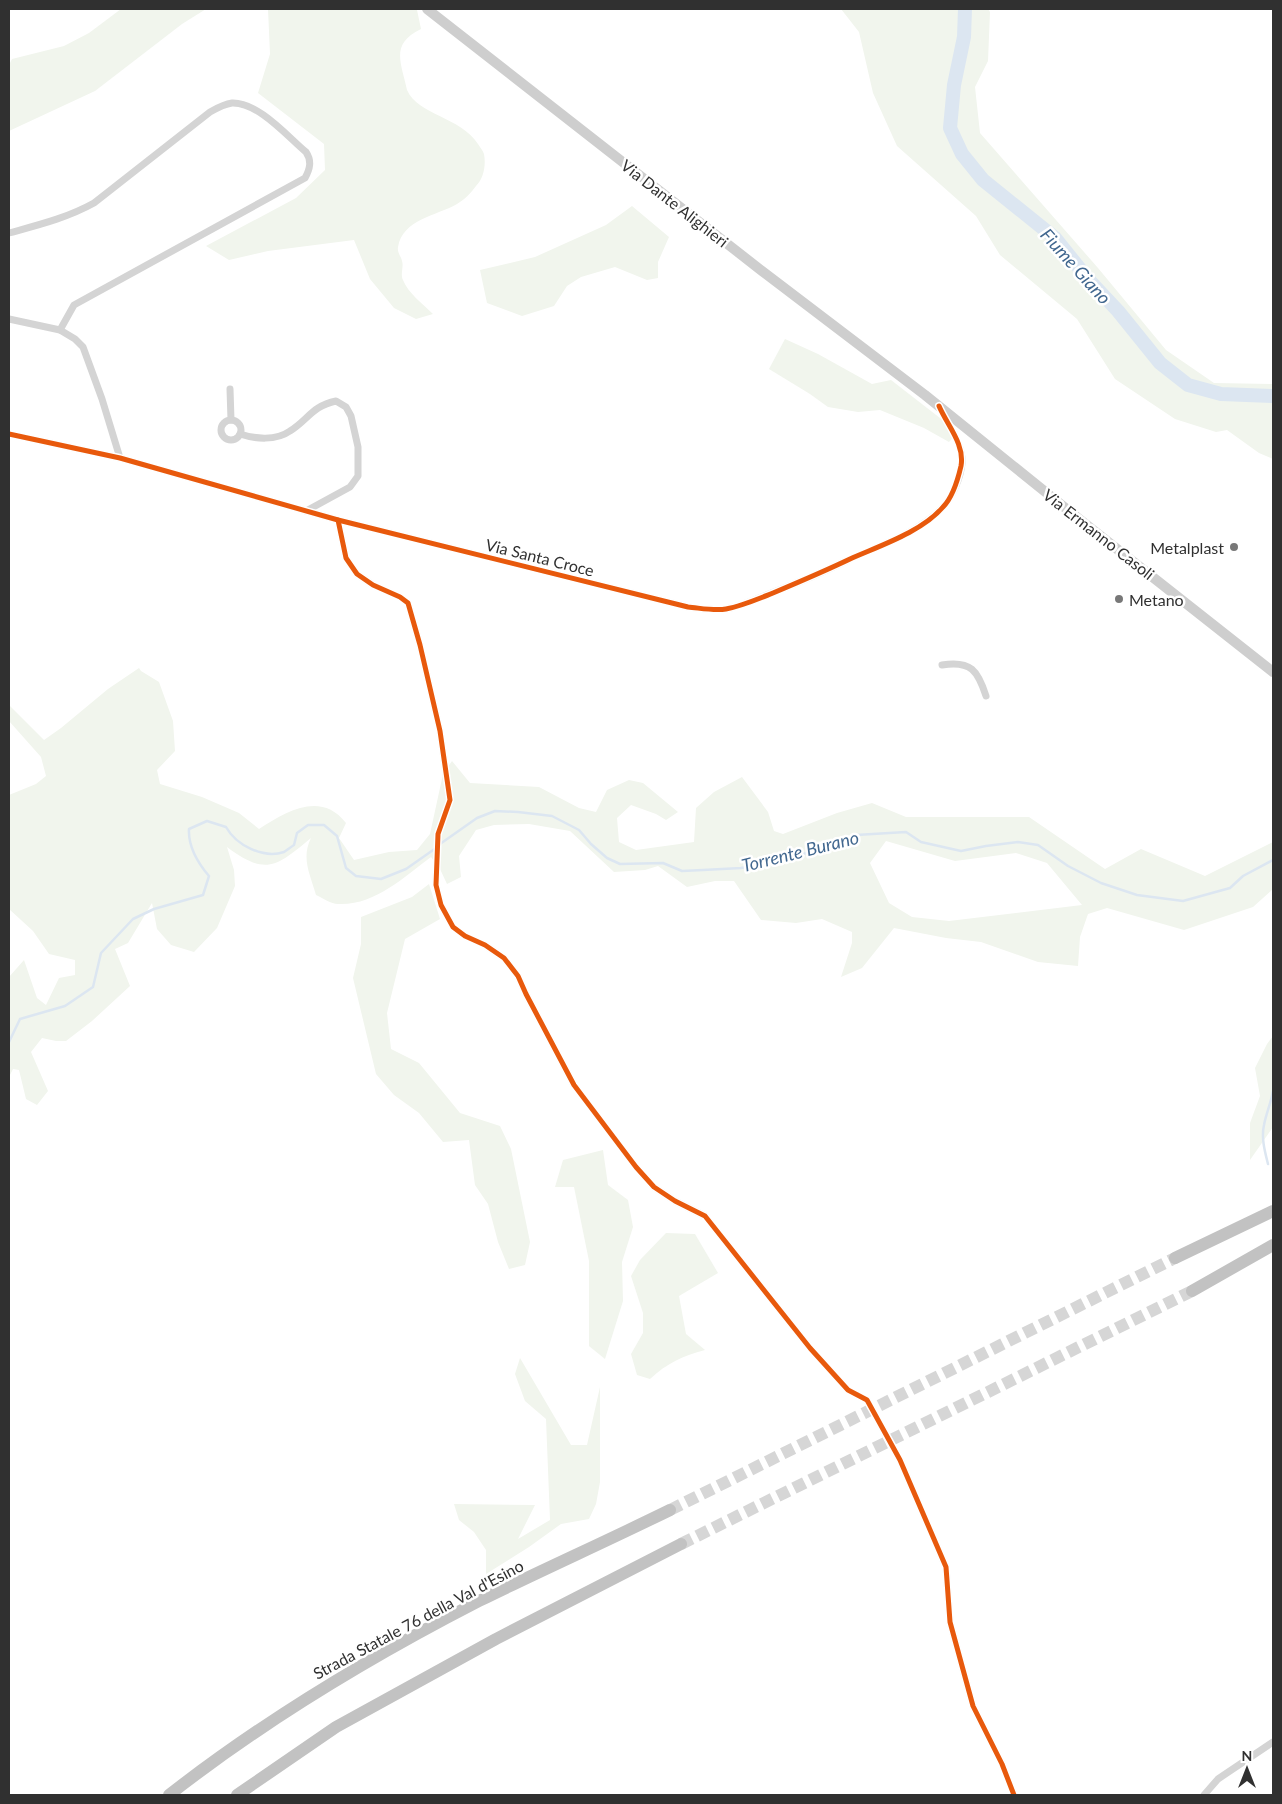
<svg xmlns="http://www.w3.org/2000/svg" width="1282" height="1804" viewBox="0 0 1282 1804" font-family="Lato,sans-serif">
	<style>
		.green { fill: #f1f5ed; fill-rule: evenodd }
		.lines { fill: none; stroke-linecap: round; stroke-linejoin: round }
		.stream { stroke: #dce6f1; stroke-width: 2.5 }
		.river { stroke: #dce6f1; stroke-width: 14 }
		.highway-tunnel { stroke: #d6d6d6; stroke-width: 12; stroke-dasharray: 12 6; stroke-linecap: butt }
		.street { stroke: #d4d4d4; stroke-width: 7 }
		.secondary { stroke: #cecece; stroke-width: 10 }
		.highway { stroke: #c2c2c2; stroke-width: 12 }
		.cycleway-casing { stroke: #fff; stroke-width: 8 }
		.cycleway { stroke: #e8590c; stroke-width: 5 }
		.poi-dot { fill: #787878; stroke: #fff; stroke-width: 2 }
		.labels { text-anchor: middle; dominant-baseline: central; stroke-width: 5; stroke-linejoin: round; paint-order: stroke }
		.street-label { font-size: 16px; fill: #303030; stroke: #fff }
		.poi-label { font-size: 16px; fill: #303030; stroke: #fff; text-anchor: end }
		.water-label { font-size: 18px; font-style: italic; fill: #41678f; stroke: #fff }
	</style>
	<rect width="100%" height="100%" fill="#fff"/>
	<g class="green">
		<path d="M121,9H206L182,24L95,91L9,131V65L12,59L64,46L89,33Z"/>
		<path d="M268,9L417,10L421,29C390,44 401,62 407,90C418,115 461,117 478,144C480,147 483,151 484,154C486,165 484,178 476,186C471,193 464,200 457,204C436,216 403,219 398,247C397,253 401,256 402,261C404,267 400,274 403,280C408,293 423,304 433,314L416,319L394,308L370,279L354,240L268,251L229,260L206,246L296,198L325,170L324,144L258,93L270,54Z"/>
		<path d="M841,9H988L990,12L988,61L975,87L980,133L1098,268L1166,350L1214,383L1273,384V459L1259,453L1227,430L1216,432L1175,419L1115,379L1077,319L1000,255L976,216L897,146L873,93L859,32Z"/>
		<path d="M632,206L669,237L658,262V278L647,280L615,267L581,277L567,286L554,306L522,316L487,303L480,270L535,257L606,225Z"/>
		<path d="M785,339L818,354L872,384L891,380L958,432L949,442L924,428L880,410L858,412L828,407L810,394L769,369Z"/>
		<path d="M139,668L141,671L159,682L173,721L175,751L157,770L160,784L202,797L239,813L259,829C287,811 321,791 346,823L339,838L354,860L389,852L417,850L430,834L443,774L452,761L470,783L539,787L579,808L596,812L607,790L629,780L643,783L678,812L666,820L656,814L631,805L617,818L619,842L636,850L694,842L696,808L714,792L742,777L768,812L774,831L783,834L837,813L872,803L906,817H1029L1105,869L1141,849L1205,876L1273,842V889L1253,907L1184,930L1107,908L1088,914L1080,937L1078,966L1038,962L981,942L946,938L894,928L862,968L841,977L852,943V932L822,919L796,923L761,920L734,881H715L687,887L658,866L645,870L614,872L570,831L529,824L494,825L476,830L459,856L461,877L447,884L440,869L431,857C404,877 374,906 338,904C331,904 323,898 316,895C310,874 301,858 311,838C276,867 266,876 227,847L234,870L235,886L217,928L194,952L171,945L157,929L152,903L128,943L115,949L130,986L92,1021L66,1041H56L42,1038L31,1052L48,1091L37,1105L26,1099L19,1070L13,1069L9,1077V977L24,960L37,998L46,1005L59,978L75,975V960L49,954L33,931L9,909V795L36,784L46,776L41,757L9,721V705L44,740L61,728L108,689ZM886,841L955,861L1016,853L1047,863L1082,905L949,921L912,917L889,903L870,863Z"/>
		<path d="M429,884L440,919L405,939L387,1013L391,1049L419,1063L460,1113L500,1126L511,1149L530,1242L525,1265L509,1269L498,1242L488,1204L475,1185L469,1140L443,1142L419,1113L394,1095L376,1074L353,978L361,944V917L412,897Z"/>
		<path d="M1273,1036V1127L1250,1160V1123L1260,1096L1255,1068L1267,1044Z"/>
		<path d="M603,1150L608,1185L628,1200L633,1227L622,1262L623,1301L605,1359L589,1346V1261L574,1187H555L563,1160Z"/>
		<path d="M666,1233L695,1234L718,1273L679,1296L686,1334L705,1350C683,1356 667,1363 650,1379L637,1375L631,1354L643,1333V1313L631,1276L640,1260Z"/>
		<path d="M520,1358L571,1445H587L600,1387V1482L596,1504L589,1519L561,1524L529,1547L486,1574V1550L474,1532L459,1520L454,1504L535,1505L518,1539L550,1520L546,1419L525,1401L515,1374Z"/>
	</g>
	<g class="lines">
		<g class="stream">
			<path d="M440,844L477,818L495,811L518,812L552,816L579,830L591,844L607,858L620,864L663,863L682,871L703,870L741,868L774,862L821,849L856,835L906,832L921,842L961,851L986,846L1018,842L1038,845L1068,866L1101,883L1137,895L1183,901L1230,888L1243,876L1273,860"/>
			<path d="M9,1042L20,1019L65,1006L93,987L101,953L133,919L154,909L203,895L209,876C198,863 188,847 189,829L207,821L226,827C236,845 263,859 284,852C287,850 291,847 294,845L297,833L308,825H324L337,836L346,868L356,876L381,879L406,869L436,848"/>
			<path d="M1268,1164C1265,1152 1261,1138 1264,1125C1266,1114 1271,1103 1273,1091"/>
		</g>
		<path class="river" d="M965,9L964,37L954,85L950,128L962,154L983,180L1055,238L1088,279L1118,311L1160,363L1188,385L1221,394L1273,396"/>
		<g class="highway-tunnel">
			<path d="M670,1510L1175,1258"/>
			<path d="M681,1544L1192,1291"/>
		</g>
		<g class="street">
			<path d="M9,233C38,225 67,218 94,203L210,112C217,108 224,104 232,103C258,102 287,136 306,152C312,161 310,169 305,178L74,305L60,330"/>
			<path d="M9,319L60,330L75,339L83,347L102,399L120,458"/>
			<path d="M230,389L231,420"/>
			<circle cx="231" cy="430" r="10"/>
			<path d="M9,434L120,458L338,520L688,607C700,608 714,611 726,609C741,606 755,600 769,594C795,584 821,573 846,561C878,546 917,534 942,508C952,498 961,477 962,463C963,442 947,426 940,407"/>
			<path d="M240,434C255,439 276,441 290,431C308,420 312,406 336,401L346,407L351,416L358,447V476L350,487L306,511"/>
			<path d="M338,520L346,558L357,574L373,585L400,597L408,603L420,645L440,731L450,800L438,834L436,885L441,905L453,927L465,936L485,945L504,958L518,976L526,994L574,1085L636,1167L654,1187L675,1201L705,1216L810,1348L848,1390L867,1400L900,1460L946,1567L950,1622L973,1706L1002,1764L1014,1795"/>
			<path d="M942,665C971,660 978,671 986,696"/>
			<path d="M1204,1795L1218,1779L1273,1742"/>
		</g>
		<path class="secondary" d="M427,9L762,271L925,395L1079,519L1273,672"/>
		<g class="highway">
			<path d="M1175,1258L1273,1211"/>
			<path d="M1192,1291L1273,1245"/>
			<path d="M169,1795C265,1720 370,1657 479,1601C542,1570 607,1541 670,1510"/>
			<path d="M237,1795L336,1727L496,1639L681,1544"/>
		</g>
		<g class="cycleway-casing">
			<g id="cycleway">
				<path d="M9,434L120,458L338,520L688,607C700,608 714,611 726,609C742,606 758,599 773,593C799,582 825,571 850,559C879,546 922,532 943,507C953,497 958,479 961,466C965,444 947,425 939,406"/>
				<path d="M338,520L346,558L357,574L373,585L400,597L408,603L420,645L440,731L450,800L438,834L436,885L441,905L453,927L465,936L485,945L504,958L518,976L526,994L574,1085L636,1167L654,1187L675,1201L705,1216L810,1348L848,1390L867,1400L900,1460L946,1567L950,1622L973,1706L1002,1764L1014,1795"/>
			</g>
		</g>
		<use href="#cycleway" class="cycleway"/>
	</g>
	<g class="poi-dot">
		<circle cx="1234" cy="547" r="5"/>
		<circle cx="1119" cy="599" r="5"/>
	</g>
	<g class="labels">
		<g class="street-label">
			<text transform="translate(675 203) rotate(38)">Via Dante Alighieri</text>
			<text transform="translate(1099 534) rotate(38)">Via Ermanno Casoli</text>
			<text transform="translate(540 557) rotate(14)">Via Santa Croce</text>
			<text transform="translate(418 1619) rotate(-28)">Strada Statale 76 della Val d'Esino</text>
		</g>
		<g class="poi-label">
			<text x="1224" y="547">Metalplast</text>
			<text x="1129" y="599" text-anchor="start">Metano</text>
		</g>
		<g class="water-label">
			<text transform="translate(1076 266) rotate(48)">Fiume Giano</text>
			<text transform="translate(800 851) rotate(-14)">Torrente Burano</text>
		</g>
	</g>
	<rect width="1282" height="1804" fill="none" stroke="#303030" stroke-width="20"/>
	<g transform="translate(1247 1769)" stroke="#ffffff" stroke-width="4" paint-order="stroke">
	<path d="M0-4L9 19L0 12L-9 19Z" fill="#303030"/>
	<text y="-8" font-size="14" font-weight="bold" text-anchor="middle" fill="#303030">N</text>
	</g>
</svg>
